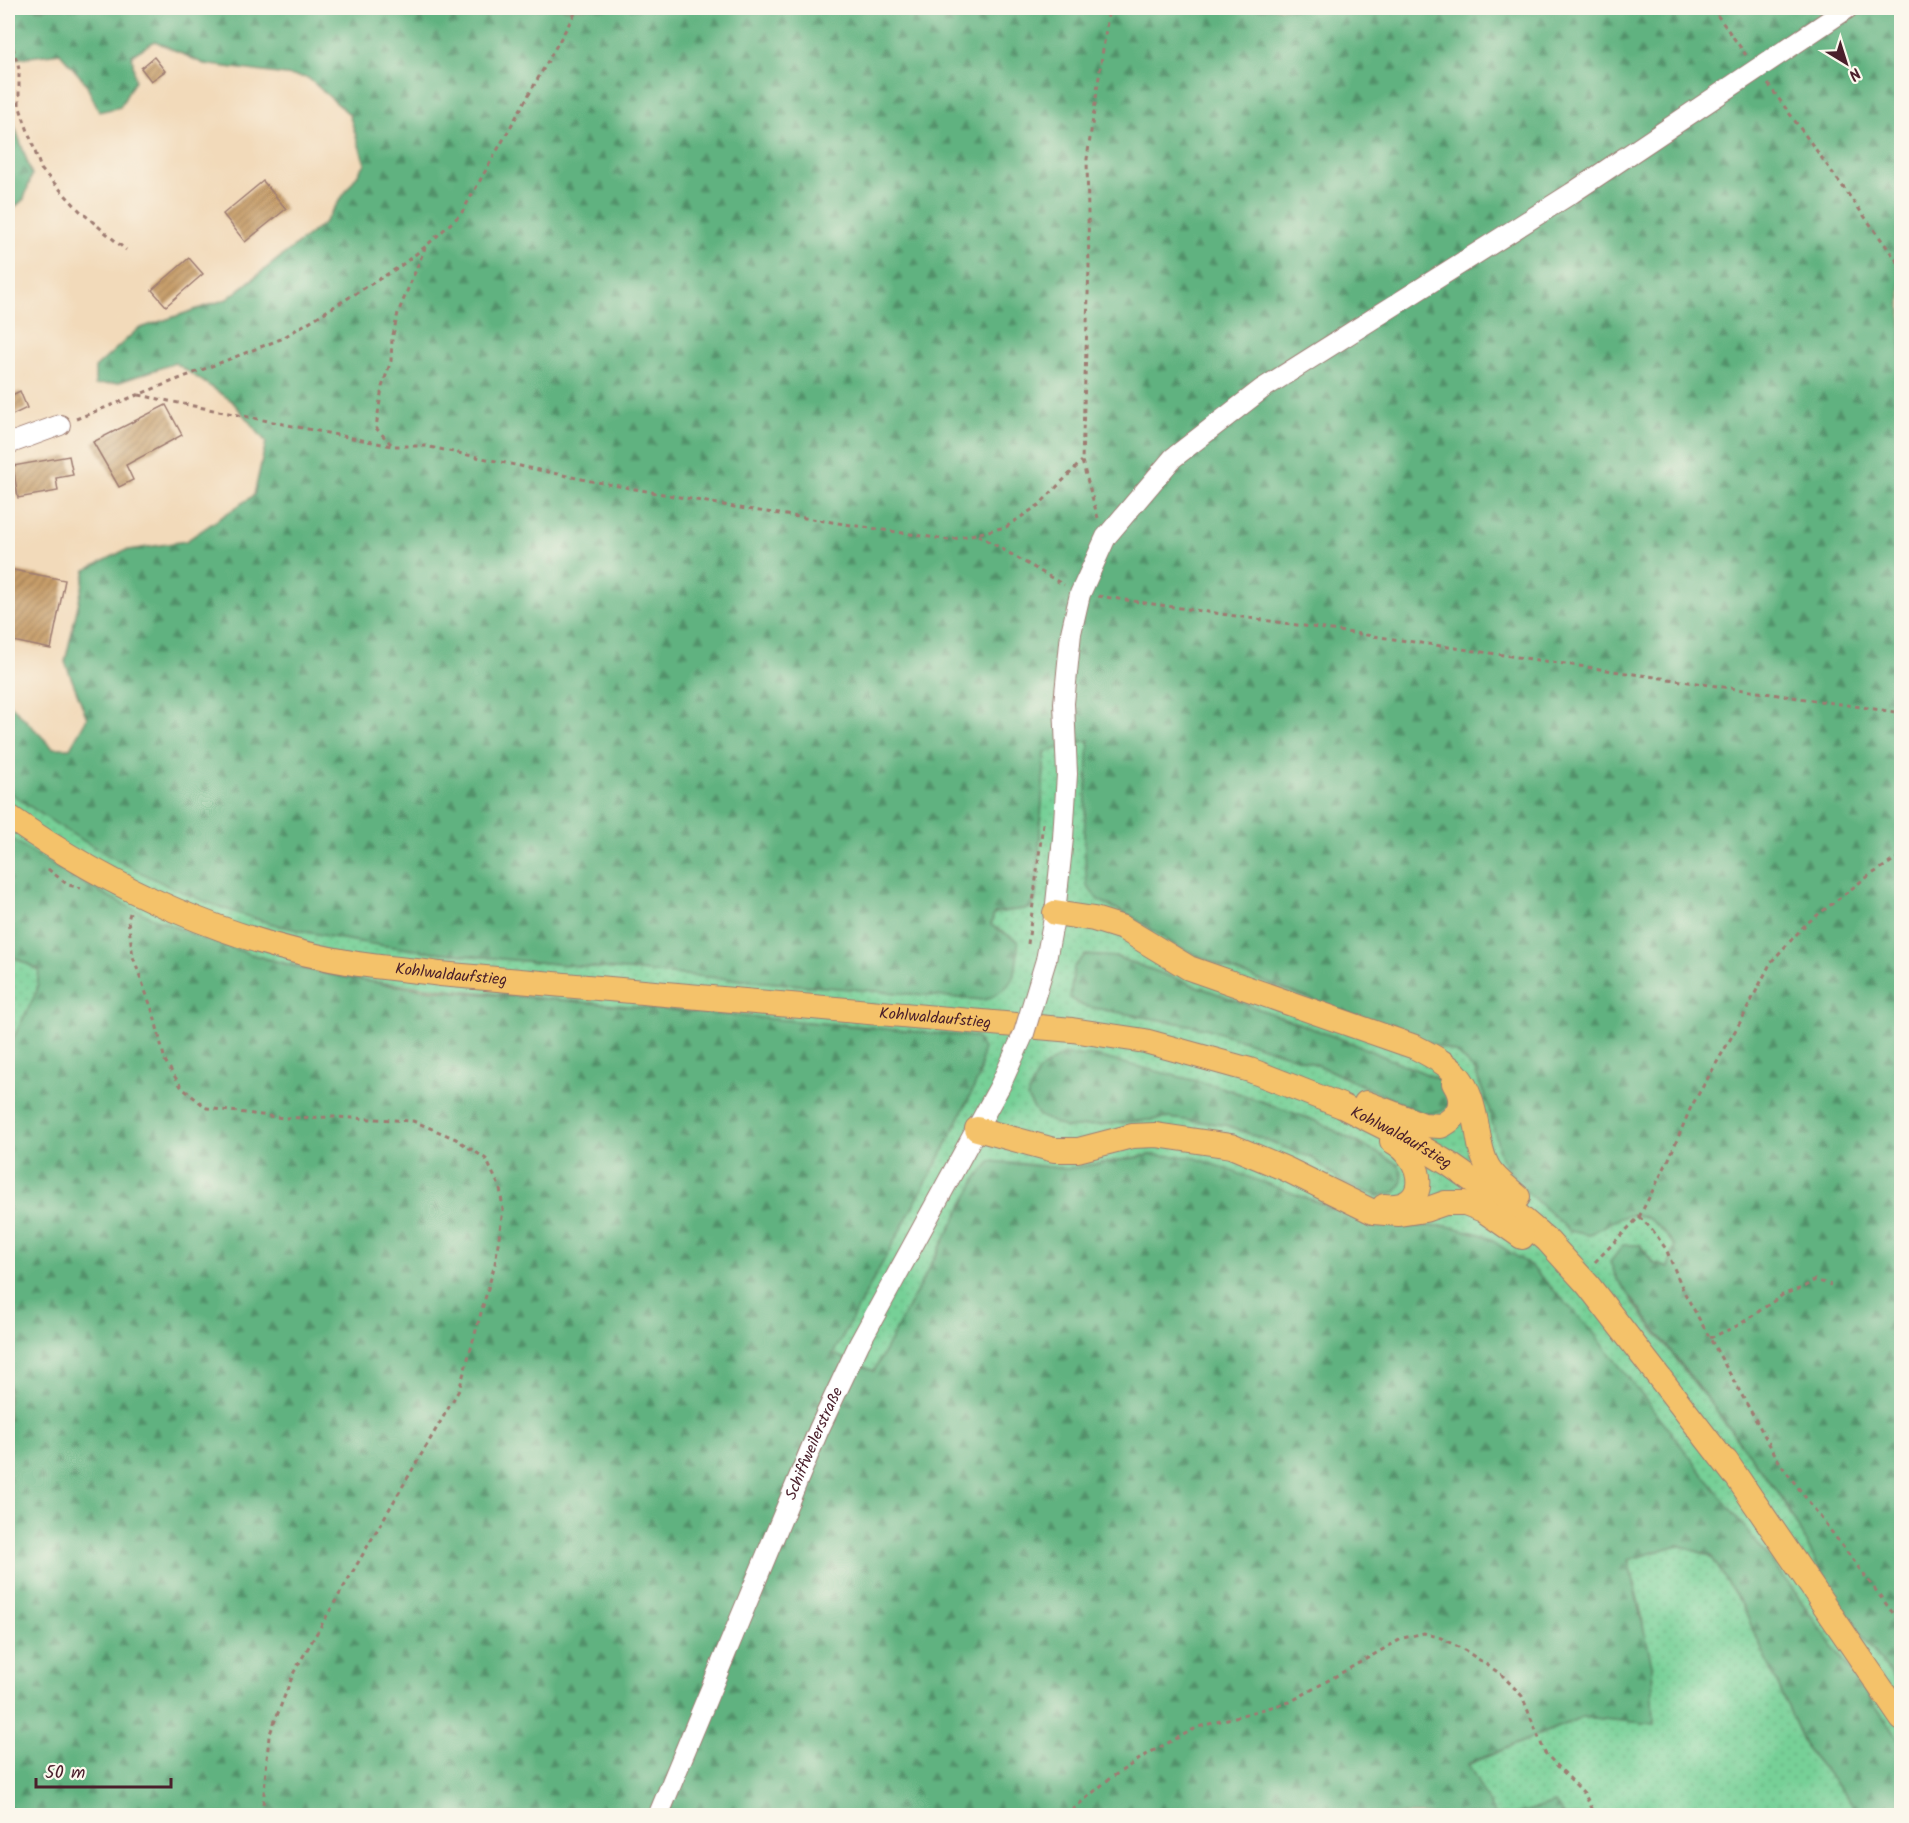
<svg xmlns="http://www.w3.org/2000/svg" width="1909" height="1823" viewBox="0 0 1909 1823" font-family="Kalam,sans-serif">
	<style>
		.grass { fill: url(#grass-dots); stroke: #607861; stroke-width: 1.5; fill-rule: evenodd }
		.forest { fill: url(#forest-firs); stroke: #556856; stroke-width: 1.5 }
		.building { fill: url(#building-hatch) }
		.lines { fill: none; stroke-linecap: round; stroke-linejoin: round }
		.minor-casing { stroke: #9e7c72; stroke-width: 22 }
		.major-casing { stroke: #9e7c72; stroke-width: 26 }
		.path { stroke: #9e7c72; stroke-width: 3; stroke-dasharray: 4.5 4.5; stroke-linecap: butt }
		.minor { stroke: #fff; stroke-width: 20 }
		.major { stroke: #f4c26a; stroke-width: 24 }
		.minor-bridge-casing { stroke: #9e7c72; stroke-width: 22; stroke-linecap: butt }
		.minor-bridge { stroke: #fff; stroke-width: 20 }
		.labels { text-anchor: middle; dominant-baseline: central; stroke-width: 5; stroke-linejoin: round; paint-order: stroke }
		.street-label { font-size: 16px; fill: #4a1f2b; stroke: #fbf7ec }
	</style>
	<defs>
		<pattern id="grass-dots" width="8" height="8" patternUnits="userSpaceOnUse" patternTransform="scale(1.5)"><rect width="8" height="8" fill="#76d097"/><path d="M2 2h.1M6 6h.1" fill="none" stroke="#68b282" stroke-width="1.8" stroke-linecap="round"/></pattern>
		<pattern id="forest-firs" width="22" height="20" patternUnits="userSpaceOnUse" patternTransform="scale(1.5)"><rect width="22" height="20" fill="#60b280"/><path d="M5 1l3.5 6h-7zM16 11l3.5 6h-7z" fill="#519069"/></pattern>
		<pattern id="building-hatch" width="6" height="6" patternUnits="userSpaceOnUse" patternTransform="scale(1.5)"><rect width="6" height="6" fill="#c69d69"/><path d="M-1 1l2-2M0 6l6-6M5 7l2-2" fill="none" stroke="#a37f57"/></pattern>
	</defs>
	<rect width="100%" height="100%" fill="#fbf7ec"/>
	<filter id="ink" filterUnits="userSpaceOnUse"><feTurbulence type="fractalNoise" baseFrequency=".0167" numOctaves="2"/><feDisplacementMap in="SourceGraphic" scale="12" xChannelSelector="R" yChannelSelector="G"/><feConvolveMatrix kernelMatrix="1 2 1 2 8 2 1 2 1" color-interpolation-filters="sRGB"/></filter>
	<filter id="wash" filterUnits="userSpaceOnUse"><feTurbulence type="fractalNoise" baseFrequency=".008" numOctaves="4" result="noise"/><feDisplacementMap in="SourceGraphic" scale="24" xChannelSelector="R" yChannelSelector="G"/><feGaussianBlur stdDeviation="1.35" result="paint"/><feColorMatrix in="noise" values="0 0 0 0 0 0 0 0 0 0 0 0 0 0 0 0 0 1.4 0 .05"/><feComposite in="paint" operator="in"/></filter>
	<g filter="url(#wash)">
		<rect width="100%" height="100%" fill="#f2daba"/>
		<g class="grass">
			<path d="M1090,740L1084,838L1098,900L1131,916L1175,945L1221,966L1457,1053L1475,1071L1488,1105L1589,1235C1631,1209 1643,1204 1675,1246L1668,1268L1653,1263L1640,1245L1631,1300L1782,1498L1835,1597L1901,1689V1742L1791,1587L1447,1226H1399L1364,1219L1324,1203L1151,1155L1067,1169L1016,1163L979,1175L874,1371L832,1354L942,1153L979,1077L983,1049L872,1027L714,1015L354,980L259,957L197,936L133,910L34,855L8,836V791C87,848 176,897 270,923C364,948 461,955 557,964C699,977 842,988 984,1000L1003,933L991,925L994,913L1031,908L1036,898L1045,751ZM1117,957L1354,1044L1424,1114L1318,1065L1206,1028L1083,1006ZM1221,1087L1316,1121L1398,1164L1345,1184L1313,1158L1226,1125L1169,1118L1066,1128Z"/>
			<path d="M8,954L39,970L37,991L8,1049Z"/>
			<path d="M1678,1545L1711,1556L1742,1605L1807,1749L1861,1815L1564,1816L1555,1803L1514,1815H1495L1467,1765L1582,1717L1654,1723L1642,1616L1628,1559Z"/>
		</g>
		<g class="forest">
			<path d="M8,8H1901V1689L1835,1597L1782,1498L1617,1279L1610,1262L1623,1245H1640L1653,1263L1668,1268L1675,1246C1643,1204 1631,1209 1589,1235L1570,1231L1519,1185L1501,1158L1488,1105L1475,1071L1457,1053L1221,966L1175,945L1131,916L1098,900L1087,886L1084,838L1089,740L1045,752L1036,898L1031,908L994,913L991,925L1018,941C1018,972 1015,989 984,1000C842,988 699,977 557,964C461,955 364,948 270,923C176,897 87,848 8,791V702L53,748H70L87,718L65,662L86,570L123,551L186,541L254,495L266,442L232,401L175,363L117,383L95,385V368L138,329L227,299L324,223L365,164L349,114L308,78L204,64L155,41L132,55L135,80L120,107L99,112L85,82L60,53L14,59L8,79Z"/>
			<path d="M8,107L32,175L24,199L8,213Z"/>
			<path d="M8,836C110,908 230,957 354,979C424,992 498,994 569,1001C705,1014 840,1024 976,1037L983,1049L979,1077L942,1153L833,1354L874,1371L979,1175L991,1161L1067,1169L1151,1155L1193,1157L1364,1219L1399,1226H1447L1484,1235L1531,1266L1593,1332L1791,1587L1901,1742V1815H1861L1807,1749L1742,1605L1711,1556L1678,1545L1628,1560L1652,1665L1654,1724L1582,1717L1468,1764L1495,1815H8V1049L37,991L39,970L8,954Z"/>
			<path d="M1085,955L1117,957L1354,1044L1436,1078L1450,1091L1449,1105L1440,1112L1424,1114L1318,1065L1206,1028L1083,1006L1070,998L1074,967Z"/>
			<path d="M1061,1055L1095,1056L1221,1087L1316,1121L1398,1164C1404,1176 1404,1181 1396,1192L1378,1196L1345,1184L1312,1158L1226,1125L1169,1118L1066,1128L1039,1116L1027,1098L1038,1072Z"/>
			<path d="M1555,1803L1564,1815H1514Z"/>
		</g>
		<g id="blocks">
			<g class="building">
				<path d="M154,57L165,71L151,81L141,68Z"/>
				<path d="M263,181L286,209L245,242L223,214Z"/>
				<path d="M189,258L203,274L166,306L152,290Z"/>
				<path d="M20,391L27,408L8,417V397Z"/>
				<path d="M166,405L182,435L126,465L133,480L119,487L93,442Z"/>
				<path d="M69,456L73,475L56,478L58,491L18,498L13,466Z"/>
				<path d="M8,569L65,580L51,649L8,640Z"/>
			</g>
		</g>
	</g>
	<g filter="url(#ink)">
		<use href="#blocks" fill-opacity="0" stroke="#9e7c72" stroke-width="1.5"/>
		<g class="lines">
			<g class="minor-casing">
				<g id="minor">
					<path d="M8,444L60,425"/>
					<path d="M1046,960L1055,913L1063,838L1067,774L1064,703L1071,633L1080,594L1106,537L1173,458L1262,389L1572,193L1848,8"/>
					<path id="s1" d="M658,1816L819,1429L859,1344L1000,1086"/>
				</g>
			</g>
			<g class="major-casing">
				<g id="major">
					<path id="s2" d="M8,816C111,889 232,944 358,964C386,968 413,970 440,974L1072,1030L1145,1041L1250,1070L1342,1106L1404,1137L1449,1164L1499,1199L1547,1240L1588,1285L1734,1474"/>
					<path d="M1055,913L1094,919L1123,928L1189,968L1415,1047C1458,1069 1468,1078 1477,1127C1479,1140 1481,1155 1488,1167C1495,1179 1508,1188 1518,1197"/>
					<path d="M1366,1103L1423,1125L1441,1126C1460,1116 1466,1102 1454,1083"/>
					<path d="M977,1129L1054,1150H1078L1132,1136L1156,1135L1231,1146L1286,1169L1373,1212L1399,1214L1425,1210L1445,1203H1465L1483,1210L1522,1237"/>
					<path d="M1384,1206C1431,1211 1426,1159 1392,1141"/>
					<path d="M1726,1461L1902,1719"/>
				</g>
			</g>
			<g class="path">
				<path d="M1712,8L1746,55"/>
				<path d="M8,30L19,69V105L41,169L80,211L126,250"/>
				<path d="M1768,84L1902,268"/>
				<path d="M139,395L392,446H425L591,481L740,508L949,540L1006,527L1039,505L1082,461"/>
				<path d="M76,419L281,339L399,267L425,247L461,214L578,8"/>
				<path d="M391,444L376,428L382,387L391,361L392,339L398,313L425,248"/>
				<path d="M1098,518L1082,461L1089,268L1087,159L1109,8"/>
				<path d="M978,535L1064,585"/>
				<path d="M1098,596L1902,713"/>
				<path d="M48,869L68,885L81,888"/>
				<path d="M130,913L128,920L133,957L154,1015L165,1061L182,1088L207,1108L284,1118L334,1117L413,1121L456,1139L486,1159L500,1188L503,1210L495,1264L459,1390L294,1672L269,1736L262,1816"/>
				<path d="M1028,944L1043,823"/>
				<path d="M1639,1217L1651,1228L1666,1249L1684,1292L1781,1465L1902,1625"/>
				<path d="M1595,1262L1639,1217L1668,1161L1691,1107L1742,1019L1771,962L1806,924L1864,879L1902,855"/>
				<path d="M1710,1338L1739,1325L1784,1294L1802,1288L1815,1280L1831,1285"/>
				<path d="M1065,1816L1109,1779L1149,1753L1198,1727L1290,1702L1403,1638L1424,1633L1441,1638L1466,1651L1502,1675L1522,1696L1545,1753L1584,1793L1596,1816"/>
			</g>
			<use href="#minor" class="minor"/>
			<use href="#major" class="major"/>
			<g class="minor-bridge-casing">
				<path id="minor-bridge" d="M1000,1086L1024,1033L1046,960"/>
			</g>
			<use href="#minor-bridge" class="minor-bridge"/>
		</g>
	</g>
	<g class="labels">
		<g class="street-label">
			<text stroke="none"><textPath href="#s2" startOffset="477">Kohlwaldaufstieg</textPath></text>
			<text stroke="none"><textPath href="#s2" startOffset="963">Kohlwaldaufstieg</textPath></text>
			<text stroke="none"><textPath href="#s2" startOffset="1449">Kohlwaldaufstieg</textPath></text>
			<text stroke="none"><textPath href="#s1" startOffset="404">Schiffweilerstraße</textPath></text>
		</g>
	</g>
	<rect width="1909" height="1823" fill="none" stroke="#fbf7ec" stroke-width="30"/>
	<g transform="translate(1846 63) rotate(142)" stroke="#fbf7ec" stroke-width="4.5" paint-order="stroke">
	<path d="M0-4.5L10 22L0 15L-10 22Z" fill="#4a1f2b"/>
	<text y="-9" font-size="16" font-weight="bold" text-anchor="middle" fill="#4a1f2b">N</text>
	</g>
	<path d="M36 1778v9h135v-9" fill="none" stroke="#4a1f2b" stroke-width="3"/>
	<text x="45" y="1778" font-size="18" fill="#4a1f2b" stroke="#fbf7ec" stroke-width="4.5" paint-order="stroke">50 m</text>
</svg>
